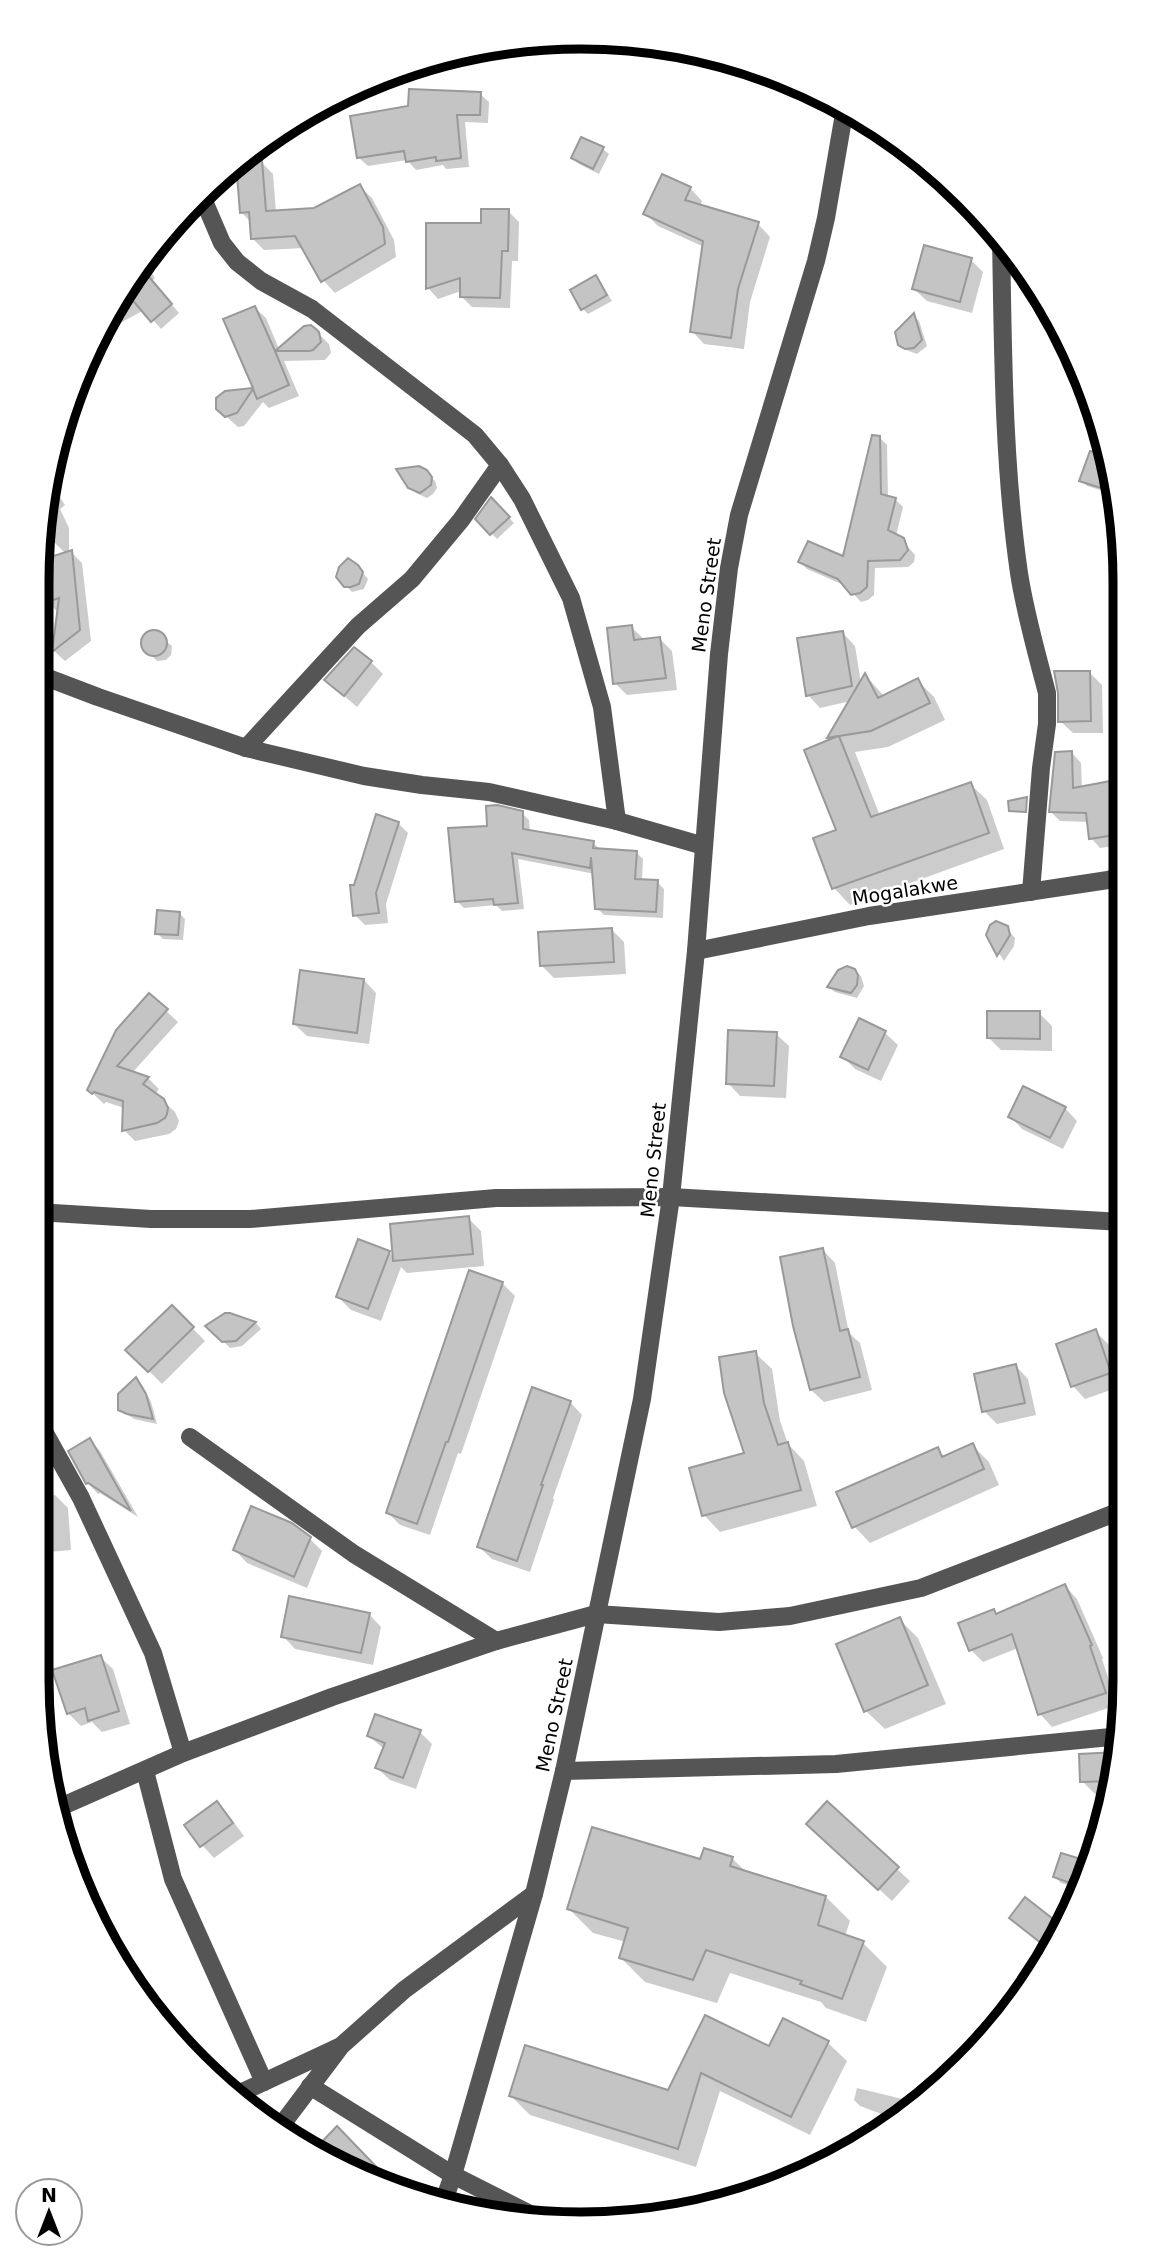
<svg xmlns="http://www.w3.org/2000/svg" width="1162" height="2261" viewBox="0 0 1162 2261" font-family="'DejaVu Sans',sans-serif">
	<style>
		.shadow { fill: #0003 }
		.building { fill: #c4c4c4; stroke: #999; stroke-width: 2 }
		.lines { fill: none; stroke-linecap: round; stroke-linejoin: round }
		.minor { stroke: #555; stroke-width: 18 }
		.labels { text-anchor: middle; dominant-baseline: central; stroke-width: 5; stroke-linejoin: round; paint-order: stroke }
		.street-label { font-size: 19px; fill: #000; stroke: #fff }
		.rim { fill: none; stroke: #000; stroke-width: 9 }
	</style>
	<rect width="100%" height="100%" fill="#fff"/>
	<g class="shadow">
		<path d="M480,94L489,102L488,123L465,122L469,167L446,169L443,165L416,170L407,160L368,166L359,158Z"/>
		<path d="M603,149L609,154L599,174L579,164L573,158Z"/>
		<path d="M261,162L273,174L276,212L315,209L359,186L372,198L394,240L396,257L335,293L323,280L304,248L264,250L252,238L251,222L241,212Z"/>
		<path d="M690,188L702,201L700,206L758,224L770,237L750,302L744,349L704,344L692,331L704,247L658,226L646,214Z"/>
		<path d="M508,211L519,222L518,261H512L510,308L472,307L461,296V291L438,299L428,288L483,225Z"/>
		<path d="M143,260L155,278L152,281L179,313L161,329L144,310L95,337Z"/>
		<path d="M971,260L983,272L972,313L927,301L914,289Z"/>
		<path d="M595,277L601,283L612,301L588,314L582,308Z"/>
		<path d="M255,308L266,318L279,349L318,333L329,344L331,353L325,360L284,361L299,396L269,408L263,402L244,426L238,427L217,408L222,395L255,389Z"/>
		<path d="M914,316L919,321L927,346L917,354L906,350L899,344Z"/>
		<path d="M879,437L887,445L888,498L896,500L903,507L896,536L902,540L915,555L914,562L908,567L875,568L874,595L868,600L861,602L846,586L807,569L800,562L844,558Z"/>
		<path d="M1091,453L1107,458L1112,478L1107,492L1087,486L1081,480Z"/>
		<path d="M423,469L435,481L437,488L433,494L427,498L416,493L410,486Z"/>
		<path d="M49,481L65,505L60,509L69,528V553L71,552L82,563L91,641L65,661L54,651L59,613L47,602L38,576V563L66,554L41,529Z"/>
		<path d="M491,500L514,523L497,539L478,519Z"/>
		<path d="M357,566L368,579L364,589L352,592L346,586Z"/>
		<path d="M631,627L645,640L660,639L672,651L677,690L627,695L615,683Z"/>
		<path d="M155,632L172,646L171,655L166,660L157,661L142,646L146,635Z"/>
		<path d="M843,633L855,646L861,683L866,676L884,696L917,680L934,697L945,720L888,747L855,752L880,816L970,784L987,800L1004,849L850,905L834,888L838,831L832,740L830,738L851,701L820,708L808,695Z"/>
		<path d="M371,662L383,674L357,707L326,680Z"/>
		<path d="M1089,672L1102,685L1103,733H1073L1060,721Z"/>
		<path d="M1072,753L1081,763L1082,789L1121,781L1122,845L1100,848L1091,838L1089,822L1060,821L1051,812Z"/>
		<path d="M38,808L47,817L42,838L38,837Z"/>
		<path d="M522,813L529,820L530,832L593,843L601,850L636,852L643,859L642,881L657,882L664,889L663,918L604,915L597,908L595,874L518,859L524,909L502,911L496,905L464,908L457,901L489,827Z"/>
		<path d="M398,823L408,833L386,904L388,923L365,925L355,915L356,886Z"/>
		<path d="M179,913L185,919L183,940L163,939L157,933Z"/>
		<path d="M1003,925L1015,938L1014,946L1004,961L989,938Z"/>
		<path d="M612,930L624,942L626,974L554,978L542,966Z"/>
		<path d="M1119,939H1122V984L1121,983Z"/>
		<path d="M854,970L861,976L864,986L857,998L835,992L829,987Z"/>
		<path d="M364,980L376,993L369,1044L307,1036L294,1024Z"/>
		<path d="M149,995L178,1022L132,1073L148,1078L159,1089L155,1094L175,1112L179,1121L176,1129L169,1134L135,1141L124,1130V1108L106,1102L104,1104L89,1090Z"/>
		<path d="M1039,1013L1052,1026V1051L1001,1050L989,1038Z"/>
		<path d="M859,1021L885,1033L898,1045L881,1081L855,1069L842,1056Z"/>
		<path d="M776,1034L789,1046L786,1098L740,1096L728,1083Z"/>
		<path d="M1065,1108L1077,1121L1063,1149L1022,1129L1010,1116Z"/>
		<path d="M468,1218L481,1231L484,1266L407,1273L401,1267L381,1321L351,1310L338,1297L389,1252L394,1258Z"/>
		<path d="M823,1250L835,1263L849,1333L860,1343L872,1390L824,1402L811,1390Z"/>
		<path d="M502,1283L515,1296L461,1454L458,1453L430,1535L400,1525L388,1513Z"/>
		<path d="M172,1307L205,1341L162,1384L128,1350Z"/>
		<path d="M225,1315L256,1323L261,1329L242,1346L230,1348L208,1326Z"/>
		<path d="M1095,1331L1108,1344L1122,1386L1085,1399L1073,1386L1058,1345Z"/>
		<path d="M755,1353L772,1369L780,1421L788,1444L804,1461L817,1506L720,1532L704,1515L747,1455Z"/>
		<path d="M1016,1366L1028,1379L1036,1415L997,1424L984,1411Z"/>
		<path d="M136,1379L142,1385L151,1402L157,1424L134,1419L119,1409Z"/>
		<path d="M570,1402L582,1415L553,1498L554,1500L530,1572L492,1559L479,1547Z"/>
		<path d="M90,1440L100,1451L138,1517L100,1493L98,1494L88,1483Z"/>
		<path d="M973,1446L989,1462L999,1485L870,1543L854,1526L937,1449L945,1457Z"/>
		<path d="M55,1495L68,1508L71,1550L49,1552L37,1540V1497Z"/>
		<path d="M310,1539L322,1551L307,1588L247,1563L235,1550Z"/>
		<path d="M1065,1586L1077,1599L1103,1658L1102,1659L1117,1705L1052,1727L1040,1714L1018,1648L983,1662L971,1650L993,1611L998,1615Z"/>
		<path d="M369,1614L381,1627L373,1665L295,1649L283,1636Z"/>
		<path d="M899,1619L918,1638L946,1704L885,1729L866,1711Z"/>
		<path d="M100,1657L113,1669L130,1724L102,1732L92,1722L81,1726L68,1713Z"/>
		<path d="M420,1732L432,1744L416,1789L390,1780L377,1768L384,1749L369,1736Z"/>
		<path d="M1118,1754L1111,1793L1095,1794L1082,1781L1081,1755Z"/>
		<path d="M217,1803L229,1816L244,1836L214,1858L202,1845Z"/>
		<path d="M827,1804L910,1881L892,1901L821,1836Z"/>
		<path d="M732,1858L747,1873L826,1897L850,1921L845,1936L863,1943L887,1967L866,2022L826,2008L821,2002L730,1973L717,2003L645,1982L621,1958L626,1942L593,1933L569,1909L701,1861Z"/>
		<path d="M1083,1861L1089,1867L1081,1889L1061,1883L1055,1877Z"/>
		<path d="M1025,1899L1063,1929L1049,1949L1011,1918Z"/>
		<path d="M706,2017L770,2049L828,2043L847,2061L810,2135L720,2091L696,2167L530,2115L511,2096L669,2092Z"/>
		<path d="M857,2088L915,2102L892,2118L860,2106L854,2100Z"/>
	</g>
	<g class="building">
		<path d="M409,89L481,92L480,115H457L461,158L436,161V157L406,162L404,151L357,158L350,116L408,106Z"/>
		<path d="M581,137L604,147L593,169L571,158Z"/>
		<path d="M262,160L266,211L314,208L360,184L383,227L385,244L321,282L295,236L251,239L249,212L240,213L236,162Z"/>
		<path d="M662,174L691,187L685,200L759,222L738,289L731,338L690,332L703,241L643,214Z"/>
		<path d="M481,209H509L508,251H502L500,298L460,297V278L426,289V223H481Z"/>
		<path d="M924,245L972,258L960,302L912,289Z"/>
		<path d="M139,265L172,304L151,322L124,290Z"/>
		<path d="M596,275L607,295L581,310L570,290Z"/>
		<path d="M255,306L275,351L304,326L311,325L316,329L319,332L321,342L313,350L309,351H275L289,385L257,399L253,389L237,413L225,417L216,409V398L225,391L253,388L223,319Z"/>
		<path d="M914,313L922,340L914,348L905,349L898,345L895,332Z"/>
		<path d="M872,435L880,436L881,494L896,498L888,530L904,538L908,550L900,560L868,561L867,587L860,593L851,595L838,579L798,562L808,541L843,556Z"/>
		<path d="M1090,451L1106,456L1109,465L1101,488L1079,481Z"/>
		<path d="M419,466L427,470L432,477L431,485L420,493L408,488L396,469Z"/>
		<path d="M491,497L510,517L490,535L475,519Z"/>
		<path d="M72,550L80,630L52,652L59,598L45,603L38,581V561Z"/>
		<path d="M348,558L358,565L363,572L359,584L351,587H344L336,577L339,567Z"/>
		<path d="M632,625L634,640L660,637L666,678L613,684L607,628Z"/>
		<circle cx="154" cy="643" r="13"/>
		<path d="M843,631L852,686L806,696L797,638Z"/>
		<path d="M354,647L372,661L344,696L324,680Z"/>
		<path d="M1054,671H1090L1091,721L1058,722V693Z"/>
		<path d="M865,673L878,698L918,678L930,703L871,731L839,736L871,817L971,782L989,833L832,889L813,838L836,830L804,750L838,736L827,738Z"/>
		<path d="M1072,751L1073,788L1121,779L1122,834L1089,839L1086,813L1049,812L1055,752Z"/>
		<path d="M1027,797L1026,812L1009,811L1008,801Z"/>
		<path d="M497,805L523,811V829L594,841L593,848L637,851L635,879L658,880L656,912L595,909L591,857L590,868L512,853L518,903L494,905L493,899L455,902L448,828L487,826L486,806Z"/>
		<path d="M376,814L399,822L376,893L379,913L353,916L350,885H354Z"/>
		<path d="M157,910L180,912L178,935L155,934Z"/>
		<path d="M996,921L1008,926L1010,935L997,956L986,935L990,925Z"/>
		<path d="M612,928L614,962L540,966L538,932Z"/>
		<path d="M847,966L855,969L858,975L857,985L851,993L827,987L838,970Z"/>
		<path d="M300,970L364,979L357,1033L293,1024Z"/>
		<path d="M149,993L168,1009L117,1066L149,1077L143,1084L164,1099L168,1108L167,1114L165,1118L157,1123L122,1131L123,1101L94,1092L92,1094L87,1090L116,1030Z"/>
		<path d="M987,1011H1040V1039L987,1038Z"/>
		<path d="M859,1018L886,1031L868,1070L840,1057Z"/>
		<path d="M728,1030L777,1032L774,1086L726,1084Z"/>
		<path d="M1023,1086L1066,1107L1050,1138L1008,1117Z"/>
		<path d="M469,1216L473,1254L393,1261L390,1224Z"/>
		<path d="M358,1239L390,1251L368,1309L336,1297Z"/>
		<path d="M823,1248L840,1331L848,1329L860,1377L810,1390L793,1326L780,1257Z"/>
		<path d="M469,1270L503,1282L448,1442H446L417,1524L386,1513Z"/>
		<path d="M172,1305L194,1327L148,1372L125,1350Z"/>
		<path d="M225,1313H230L256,1322L236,1341L222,1342L205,1326Z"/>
		<path d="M1096,1329L1111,1373L1071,1387L1056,1344Z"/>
		<path d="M756,1351L764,1403L778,1445L788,1442L801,1490L702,1516L689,1468L744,1453L724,1393L719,1357Z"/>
		<path d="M1016,1364L1025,1403L982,1412L974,1374Z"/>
		<path d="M136,1377L146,1394L153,1419L127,1414L118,1410V1394Z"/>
		<path d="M532,1387L571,1401L541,1485H543L517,1561L477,1547Z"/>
		<path d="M90,1438L131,1511L88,1483L86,1484L68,1451Z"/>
		<path d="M973,1443L984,1469L852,1528L836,1492L938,1447L942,1457Z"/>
		<path d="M251,1506L292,1523L311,1537L294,1577L233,1550Z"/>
		<path d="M1065,1584L1092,1645L1090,1646L1106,1693L1038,1715L1012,1634L969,1651L958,1623L994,1609L996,1614Z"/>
		<path d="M289,1596L370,1613L361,1653L281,1637Z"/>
		<path d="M900,1617L928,1685L864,1712L836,1644Z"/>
		<path d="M101,1655L119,1711L88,1721L85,1708L67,1714L52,1670Z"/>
		<path d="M375,1714L421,1730L403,1778L375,1768L385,1743L367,1736Z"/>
		<path d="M1118,1752L1113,1781L1080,1782L1079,1754Z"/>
		<path d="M217,1801L233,1823L200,1847L184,1825Z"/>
		<path d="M827,1801L899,1867L878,1890L806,1824Z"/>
		<path d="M592,1827L700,1859L704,1848L733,1857L730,1866L826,1896L818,1925L864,1941L842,1999L800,1984L802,1981L706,1950L693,1980L619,1958L628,1928L567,1909Z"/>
		<path d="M1061,1853L1084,1860L1076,1885L1053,1877Z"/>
		<path d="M1025,1897L1062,1926L1046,1947L1009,1918Z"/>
		<path d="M705,2015L769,2046L783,2018L829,2041L791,2117L701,2073L678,2149L509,2096L525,2045L668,2090Z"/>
		<path d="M337,2126L391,2182L390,2183L315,2149Z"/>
	</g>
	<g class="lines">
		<g class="minor">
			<path d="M504,43L637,41"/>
			<path d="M201,194L222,243L237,262L261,281L312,309L475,435L500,465L522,499L571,598L602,707L617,821"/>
			<path d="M1001,237C1003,349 1003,462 1019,573C1025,613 1037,654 1047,693V724L1041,768L1031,892"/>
			<path d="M38,671L48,678L98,697L246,748L364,776L422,785L489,792L617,821L704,846"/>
			<path d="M246,748L358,626L412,579L461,520L500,465"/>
			<path d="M696,951L869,916L1108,880L1122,876"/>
			<path d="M37,1212L151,1219H250L496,1198L671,1197L1123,1222"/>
			<path d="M37,1419L81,1498L153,1653L183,1753"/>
			<path d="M190,1437L354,1554L496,1641"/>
			<path d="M145,1771L173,1879L264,2082"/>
			<path d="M564,1771L836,1764L1121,1736"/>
			<path d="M58,1808L183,1753L332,1697L496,1641L596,1614L719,1622L790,1616L921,1588L1123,1510"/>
			<path d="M310,2086L453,2175L548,2223"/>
			<path d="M238,2094L339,2047"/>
			<path d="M277,2131L341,2046L404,1990L534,1894"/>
			<path d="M442,2206L453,2175L534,1894L564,1771L642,1399L671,1197L696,951L719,654L729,568L739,515L816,261L826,218L845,108"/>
		</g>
	</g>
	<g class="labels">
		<g class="street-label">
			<text transform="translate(706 595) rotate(-82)">Meno Street</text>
			<text transform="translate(905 890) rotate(-9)">Mogalakwe</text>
			<text transform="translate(653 1160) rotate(-84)">Meno Street</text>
			<text transform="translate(554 1715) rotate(-78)">Meno Street</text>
		</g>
	</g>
	<path d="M0 0H1162V2261H0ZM581 49H581A532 532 0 0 1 1113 581V1680A532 532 0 0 1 581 2212H581A532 532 0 0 1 49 1680V581A532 532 0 0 1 581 49Z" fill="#fff" fill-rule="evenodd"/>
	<path class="rim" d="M581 49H581A532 532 0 0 1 1113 581V1680A532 532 0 0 1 581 2212H581A532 532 0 0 1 49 1680V581A532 532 0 0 1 581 49Z"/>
	<g transform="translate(49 2212)"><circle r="33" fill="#ffffff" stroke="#999999" stroke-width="2"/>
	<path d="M0-5L12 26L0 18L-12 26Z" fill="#000000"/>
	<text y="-10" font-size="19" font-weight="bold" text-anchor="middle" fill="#000000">N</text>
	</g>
</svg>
